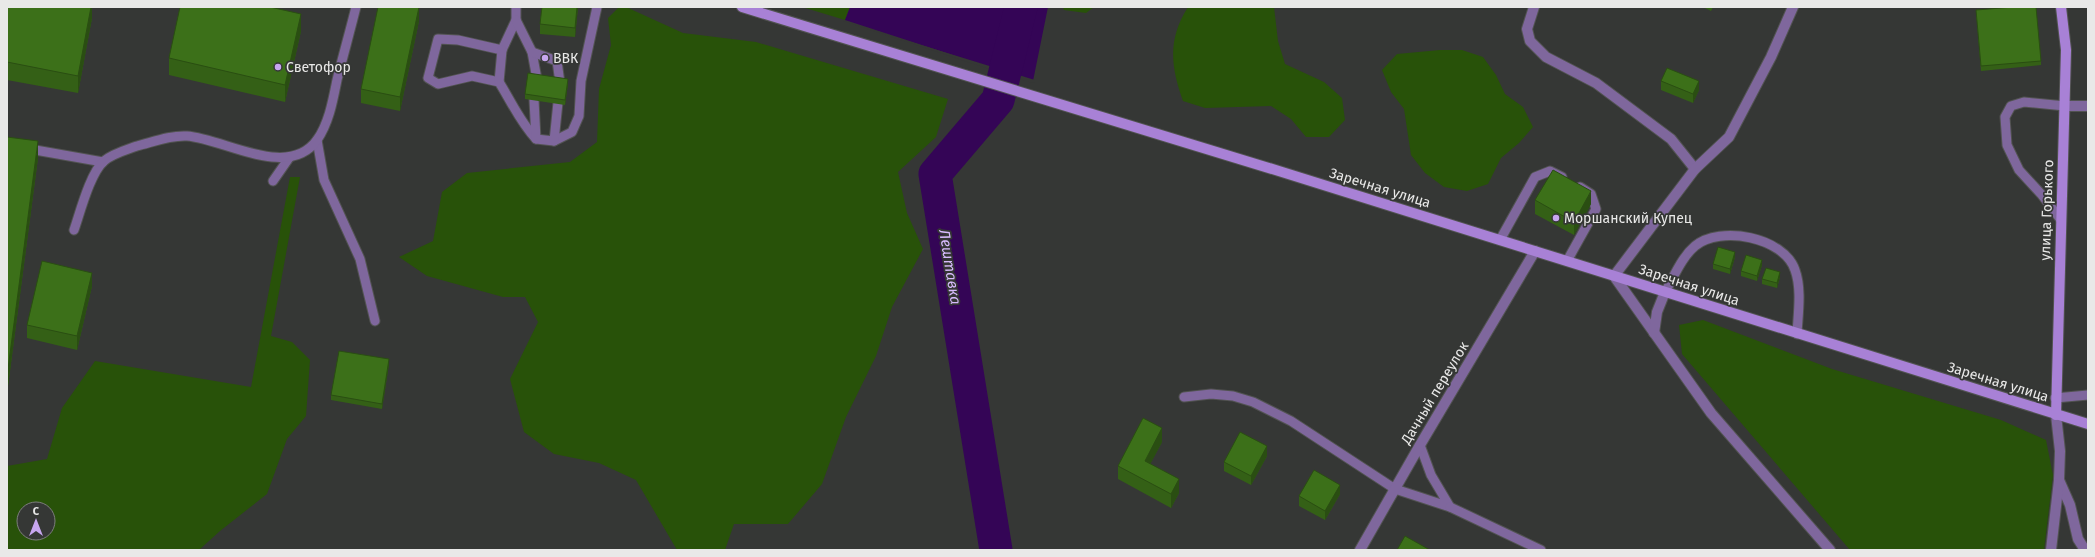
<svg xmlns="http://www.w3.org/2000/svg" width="2095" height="557" viewBox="0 0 2095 557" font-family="'Fira Sans',sans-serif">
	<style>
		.green { fill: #285209; fill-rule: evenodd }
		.water { fill: #340556 }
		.pier { fill: #353735 }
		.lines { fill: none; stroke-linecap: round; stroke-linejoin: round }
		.river { stroke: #340556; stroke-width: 33 }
		.lane-casing { stroke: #525352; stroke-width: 11 }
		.street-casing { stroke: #525352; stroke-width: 12 }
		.secondary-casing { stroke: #525352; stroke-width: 12 }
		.lane { stroke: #7f679d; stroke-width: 9 }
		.street { stroke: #7f679d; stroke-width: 10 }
		.secondary { stroke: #a881d6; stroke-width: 10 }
		.wall { fill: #346016 }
		.shaded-wall { fill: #2a4e12 }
		.building { fill: #3c7019; stroke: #2a4e12 }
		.poi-dot { fill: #c7a6ef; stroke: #353735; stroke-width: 1.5 }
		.labels { text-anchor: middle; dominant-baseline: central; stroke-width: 3.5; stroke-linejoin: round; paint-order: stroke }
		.poi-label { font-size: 14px; fill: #e9e9e8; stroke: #353735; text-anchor: start }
		.street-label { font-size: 14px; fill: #e9e9e8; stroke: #353735 }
		.water-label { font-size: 15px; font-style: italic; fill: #d7bafc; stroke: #353735 }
	</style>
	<rect width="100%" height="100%" fill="#353735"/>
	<g class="green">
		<path d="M619,7H626L683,33L756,42L948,99L936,137L898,172L907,213L923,249L892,307L876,356L846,417L822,484L788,524H734L725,550H677L636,480L599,463L554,454L524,432L510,379L538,322L525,297H503L427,276L399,257L433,241L442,192L467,173L570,162L597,142L599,89L611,45L608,18Z"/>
		<path d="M802,7H850L845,20Z"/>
		<path d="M1063,7H1094L1086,13L1064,10Z"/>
		<path d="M1188,7H1274L1278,41L1285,64L1324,82L1342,98L1345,120L1329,137H1306L1291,119L1271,106L1205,108L1183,101C1171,67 1167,40 1188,7Z"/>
		<path d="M1440,50H1462L1483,57L1496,75L1505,94L1523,107L1533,127L1519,143L1501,158L1488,184L1467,191L1444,187L1425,173L1411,155L1404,109L1391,92L1382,70L1397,54Z"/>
		<path d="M290,177H300L271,336L292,342L310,360L306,416L287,439L267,494L220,531L199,550H7V466L47,459L62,408L95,361L251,387ZM24,509H48V533H24Z"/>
		<path d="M1703,320L1832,369L2001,420L2046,440L2053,475L2044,550H1850L1682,354L1679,325Z"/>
	</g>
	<path class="water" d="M850,7H1048L1033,81L845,20Z"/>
	<path class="pier" d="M843,21L1035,80V82L1032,83Z"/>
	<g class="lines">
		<path class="river" d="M996,550L935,174L998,100L1021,7"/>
		<g class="lane-casing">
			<g id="lane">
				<path d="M516,7V20L502,50L458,40L438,39L428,78L438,84L472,76L499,82C511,101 520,122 536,139L554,141L572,132L579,116L581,81L597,7"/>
				<path d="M516,20L532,52L537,79L534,100L536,139"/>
				<path d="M532,52L557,61L560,83L554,141"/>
				<path d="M499,82L502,50"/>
				<path d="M317,140L324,180L360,259L375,321"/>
				<path d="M7,145L103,162"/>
				<path d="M273,181L289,158"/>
				<path d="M2061,220L2042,195L2019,170L2007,145L2005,117L2011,106L2024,102L2065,106"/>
				<path d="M74,230C80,213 90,173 104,161C112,154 126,150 137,146C153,142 170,135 187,136C225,139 288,180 317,140C329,123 333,100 337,80C343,56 350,31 356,7"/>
				<path d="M1500,240L1535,177L1550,171L1562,177"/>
				<path d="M1567,261L1596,209L1591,194L1580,187"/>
				<path d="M1665,292C1674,277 1681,258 1695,246C1720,225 1784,237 1795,270C1802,289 1798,314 1797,334"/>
				<path d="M1184,397L1211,394L1233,396L1253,402L1291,421L1395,489L1450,507L1431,475L1420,445"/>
				<path d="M2055,398L2088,395"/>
				<path d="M1450,507L1541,550"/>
			</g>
		</g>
		<g class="street-casing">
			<g id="street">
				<path d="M1534,7L1527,29L1530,41L1546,57L1596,83L1671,139L1695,169"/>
				<path d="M1793,7L1771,57L1729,137L1695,169L1614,276L1711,413L1830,550"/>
				<path d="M2065,106H2088"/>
				<path d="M1654,333L1657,312L1665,292"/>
				<path d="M2059,480L2070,505L2078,539L2085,550"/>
				<path d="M1360,550L1420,445L1535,251"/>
				<path d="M2051,550L2059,480L2060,451L2056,415"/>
			</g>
		</g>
		<g class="secondary-casing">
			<g id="secondary">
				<path d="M742,7L1282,172L2088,424"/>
				<path d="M2056,415L2066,50L2061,7"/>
			</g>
		</g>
		<use href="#lane" class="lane"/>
		<use href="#street" class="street"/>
		<use href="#secondary" class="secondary"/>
	</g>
	<g class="wall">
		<path d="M7,7H92V18L78,93L7,80Z"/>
		<path d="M542,7H578L575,37L540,34V24Z"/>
		<path d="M1703,7H1713L1711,11Z"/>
		<path d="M1976,10L2041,61V65L1981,71Z"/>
		<path d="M419,21L400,111L361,103V89Z"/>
		<path d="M301,31L285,102L169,75V58Z"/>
		<path d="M1661,81L1699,90L1693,103L1661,90Z"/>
		<path d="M568,84L565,105L525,99V94Z"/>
		<path d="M7,137L38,158L8,386H7Z"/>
		<path d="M1535,200L1591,204L1574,235L1535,214Z"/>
		<path d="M1735,257L1730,274L1713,269V264Z"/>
		<path d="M1762,265L1757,281L1741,276V271Z"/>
		<path d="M1780,277L1777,288L1762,284V279Z"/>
		<path d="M92,286L77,350L27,338V325Z"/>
		<path d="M389,364L382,409L331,400V395Z"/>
		<path d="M1162,442L1150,464L1179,493L1171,508L1118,479V466Z"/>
		<path d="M1267,456L1251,485L1224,471V462Z"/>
		<path d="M1340,494L1325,520L1299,506V496Z"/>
	</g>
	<g class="shaded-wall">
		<path d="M91,7H92V18L78,93V76Z"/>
		<path d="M419,7V21L400,111V97Z"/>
		<path d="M577,7H578L575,37V28Z"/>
		<path d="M301,14V31L285,102V85Z"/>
		<path d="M568,79V84L565,105V100Z"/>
		<path d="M1699,81V90L1693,103V94Z"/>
		<path d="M38,141V158L8,386V369Z"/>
		<path d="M1591,191V204L1574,235V222Z"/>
		<path d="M1735,252V257L1730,274V269Z"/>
		<path d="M1762,260V265L1757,281V276Z"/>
		<path d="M1780,272V277L1777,288V283Z"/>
		<path d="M92,273V286L77,350V336Z"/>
		<path d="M389,359V364L382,409V404Z"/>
		<path d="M1162,428V442L1145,474V461Z"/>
		<path d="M1267,446V456L1251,485V476Z"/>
		<path d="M1179,479V493L1171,508V494Z"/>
		<path d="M1340,485V494L1325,520V511Z"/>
	</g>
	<g class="building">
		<path d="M7,7H91L78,76L7,62Z"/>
		<path d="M180,7H270L301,14L285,85L169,58Z"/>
		<path d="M378,7H419L400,97L361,89Z"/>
		<path d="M542,7H577L575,28L540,24Z"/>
		<path d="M2014,7H2036L2041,61L1981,66L1976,10Z"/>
		<path d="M1667,68L1699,81L1693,94L1661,81Z"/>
		<path d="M528,73L568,79L565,100L525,94Z"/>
		<path d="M7,137L38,141L8,369H7Z"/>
		<path d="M1553,170L1591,191L1574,222L1535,200Z"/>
		<path d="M1718,247L1735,252L1730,269L1713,264Z"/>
		<path d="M1746,255L1762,260L1757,276L1741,271Z"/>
		<path d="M42,261L92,273L77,336L27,325Z"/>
		<path d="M1766,268L1780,272L1777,283L1762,279Z"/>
		<path d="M339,351L389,359L382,404L331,395Z"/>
		<path d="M1143,418L1162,428L1145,461L1179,479L1171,494L1118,466Z"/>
		<path d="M1240,432L1267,446L1251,476L1224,462Z"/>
		<path d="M1314,470L1340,485L1325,511L1299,496Z"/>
		<path d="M1405,536L1430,550H1397Z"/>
	</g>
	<g class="poi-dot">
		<circle cx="545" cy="58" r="4"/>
		<circle cx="278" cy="67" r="4"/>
		<circle cx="1556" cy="218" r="4"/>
	</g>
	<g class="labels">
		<g class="poi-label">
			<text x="553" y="58">ВВК</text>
			<text x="286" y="67">Светофор</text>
			<text x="1564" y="218">Моршанский Купец</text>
		</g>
		<g class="street-label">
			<text transform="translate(1380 188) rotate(17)">Заречная улица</text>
			<text transform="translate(2047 210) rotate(-88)">улица Горького</text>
			<text transform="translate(1689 285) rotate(18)">Заречная улица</text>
			<text transform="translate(1998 382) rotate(17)">Заречная улица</text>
			<text transform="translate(1435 393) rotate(-59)">Дачный переулок</text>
		</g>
		<g class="water-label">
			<text transform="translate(950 267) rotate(81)">Лештавка</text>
		</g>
	</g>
	<rect width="2095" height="557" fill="none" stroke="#e9e9e8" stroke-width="16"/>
	<g transform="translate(36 521)"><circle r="19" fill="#353735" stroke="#7d7e7d"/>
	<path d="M0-3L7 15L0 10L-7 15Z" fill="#c7a6ef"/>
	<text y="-6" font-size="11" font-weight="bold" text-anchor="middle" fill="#e9e9e8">С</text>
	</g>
</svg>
